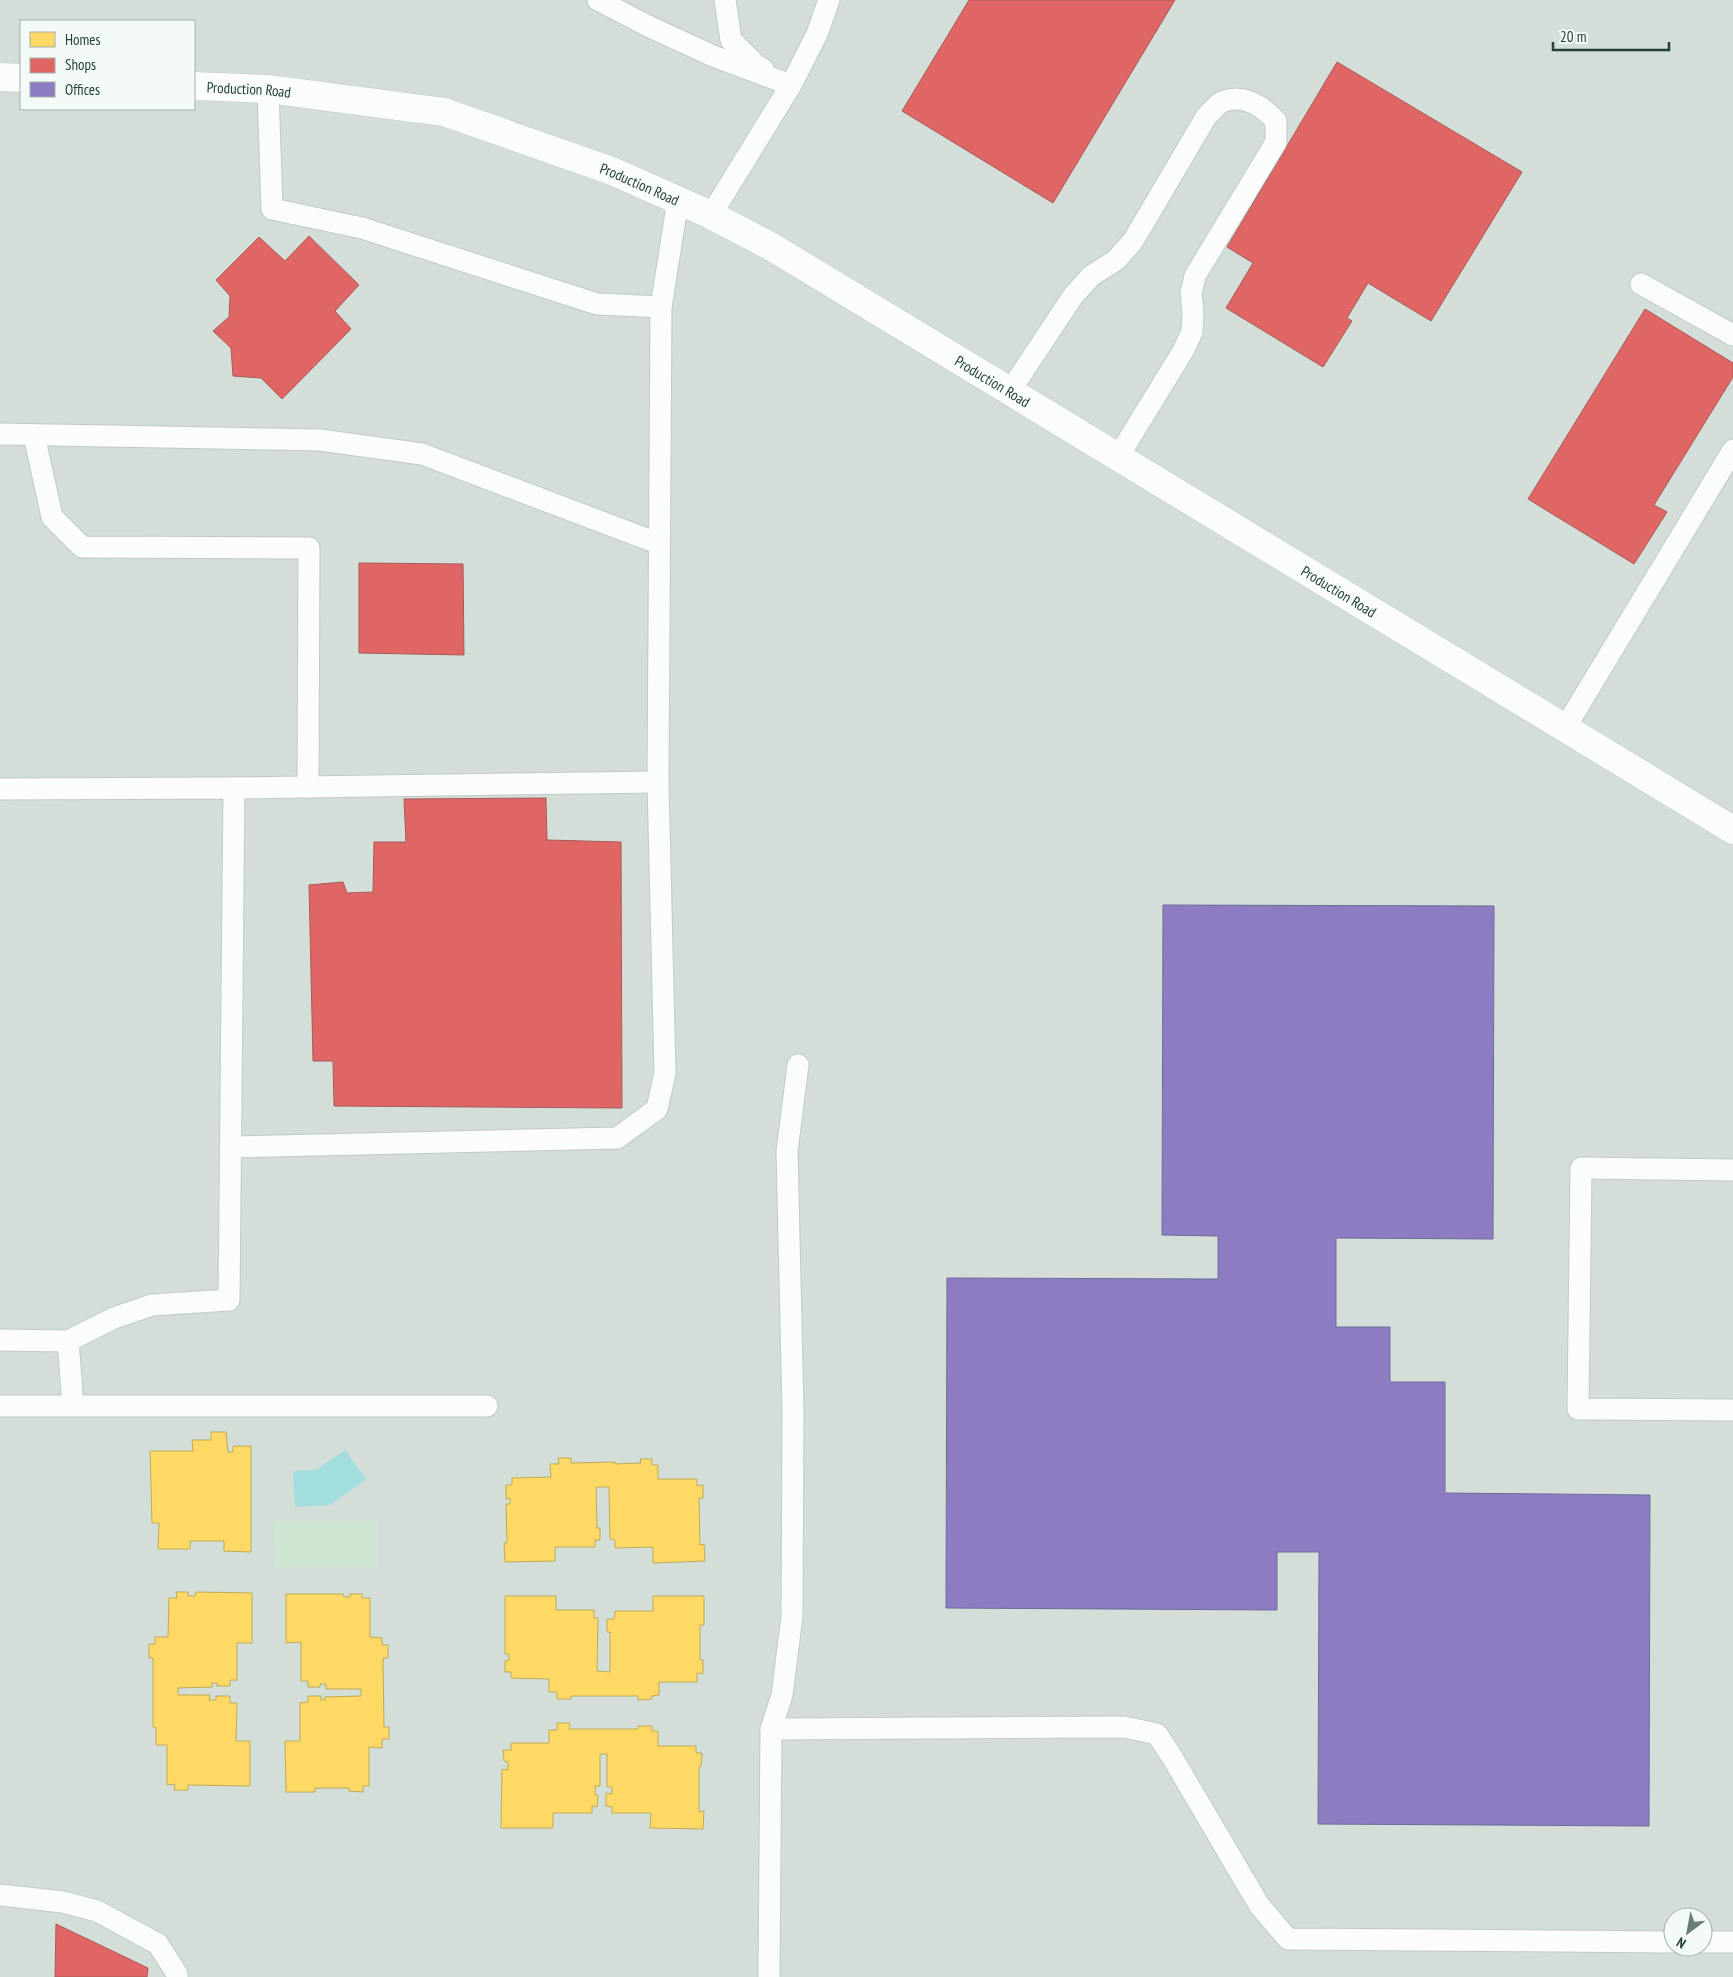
<svg xmlns="http://www.w3.org/2000/svg" width="1733" height="1977" viewBox="0 0 1733 1977" font-family="'PT Sans Narrow',sans-serif">
	<style>
		.built { fill: #d3ded8; fill-rule: evenodd }
		.green { fill: #cee6d2 }
		.water { fill: #a3dede }
		.homes { fill: #ffd966; stroke: #bcac57 }
		.shops { fill: #e06666; stroke: #a75b57 }
		.offices { fill: #8e7cc3; stroke: #6d6b98 }
		.lines { fill: none; stroke-linecap: round; stroke-linejoin: round }
		.service-casing { stroke: #c3c9c6; stroke-width: 23 }
		.tertiary-casing { stroke: #c3c9c6; stroke-width: 29 }
		.service { stroke: #fbfcfc; stroke-width: 21 }
		.tertiary { stroke: #fbfcfc; stroke-width: 28 }
		.labels { text-anchor: middle; dominant-baseline: central; stroke-width: 5; stroke-linejoin: round; paint-order: stroke }
		.street-label { font-size: 15px; fill: #214234; stroke: #f4faf7 }
	</style>
	<rect width="100%" height="100%" fill="#e6ece9"/>
	<path class="built" d="M0,0H1733V1977H0ZM21,21H194V109H21ZM1673,1917H1703V1947H1673Z"/>
	<path class="green" d="M274,1522H377V1567H275Z"/>
	<path class="water" d="M345,1450L366,1479L330,1505L295,1507L293,1471L316,1470Z"/>
	<g class="homes">
		<path d="M211,1432H226L228,1452H233V1446H251V1552L224,1551V1541H190V1549H158L159,1523H152L150,1451H193L192,1440H211Z"/>
		<path d="M558,1458H571V1463L615,1462V1464L641,1463L640,1459H652V1465H658V1479H697V1486L703,1485V1498H699L700,1545L704,1544L705,1561L653,1563V1547L615,1548V1540L610,1539L609,1487H596L597,1528H600V1540H595V1547H555V1561L505,1562L504,1543H507L506,1504H510V1498L506,1499V1485H512V1478L551,1477L550,1464H559Z"/>
		<path d="M176,1592H188V1596H195L196,1592L252,1593V1643H237V1680H230V1686H217V1683H212V1687L178,1688V1695H210L209,1700H216V1696H230V1703H237L236,1741H250V1786L188,1785V1790H174L175,1784L167,1785V1745H156V1727H153V1658H149V1644H155V1637H168L169,1598H177Z"/>
		<path d="M286,1594H343L344,1597H350V1594H362V1598H370V1637L382,1638V1645H388V1658H383L384,1727H389V1739H382V1748L369,1747V1786H363V1792L349,1791V1788H315V1792H286L285,1741H300V1703L308,1702V1696H321V1700H325V1697L361,1696V1689H326V1684H320V1687H308V1681H301V1642L286,1643Z"/>
		<path d="M505,1596H556V1610H594V1618H598L597,1671L610,1672V1632H607V1619H614L615,1611H653V1596H704V1625H700V1660H703V1674L697,1673V1682H659V1695L652,1696V1699L638,1700V1696H571V1699H557V1692H549V1679L511,1678V1672H505V1661L509,1660V1654H505Z"/>
		<path d="M557,1723H570L569,1729H638V1726H652V1731H658V1746H696V1753H702L701,1766L699,1767V1812L704,1811L703,1829L650,1828L651,1813H612V1807L606,1806V1793L612,1794V1787H607V1754H600V1786H595V1795H598L597,1807L592,1806V1813H553V1828H501L502,1769L508,1770V1762L504,1761L503,1750H511V1743H549V1730H557Z"/>
	</g>
	<g class="shops">
		<path d="M969,0H1175L1053,203L902,111Z"/>
		<path d="M1337,62L1522,172L1431,321L1368,283L1347,318L1352,321L1323,367L1226,308L1253,263L1227,247Z"/>
		<path d="M309,236L359,285L335,311L351,329L282,399L261,378L233,376L231,348L213,331L229,317L230,296L216,280L259,237L285,261Z"/>
		<path d="M1645,309L1733,363V377L1654,505L1667,512L1634,564L1528,499Z"/>
		<path d="M359,563L463,564L464,655L359,653Z"/>
		<path d="M546,798L547,840L621,842L622,1108L334,1106L333,1061H313L309,885L343,882L347,893L373,892L374,842H406L404,799Z"/>
		<path d="M56,1924L148,1968L147,1977H55Z"/>
	</g>
	<path class="offices" d="M1163,905L1494,906L1493,1239L1336,1238V1327H1390V1382H1445V1493L1650,1495L1649,1826L1318,1824L1319,1552H1277V1610L946,1608L947,1278L1218,1279V1236L1162,1235Z"/>
	<g class="lines">
		<g class="service-casing">
			<g id="service">
				<path d="M598,0L648,26L713,56L791,85"/>
				<path d="M725,0L731,40L756,65L763,69"/>
				<path d="M268,89L272,209L362,228L597,304L661,307"/>
				<path d="M711,215L791,85L817,34L829,0"/>
				<path d="M1641,284L1733,335"/>
				<path d="M1010,391L1073,296L1091,276L1116,260L1133,241L1206,117C1211,112 1218,103 1224,101C1245,94 1263,107 1276,121V142L1195,276L1191,293L1193,312L1192,332L1183,351L1118,457"/>
				<path d="M0,434L320,440L422,454L660,544"/>
				<path d="M34,435L52,517L82,547L309,548L308,787"/>
				<path d="M1565,728L1733,450"/>
				<path d="M234,788L658,782"/>
				<path d="M0,789L234,788L229,1300L152,1305L114,1318L68,1341L0,1340"/>
				<path d="M230,1147L617,1138L657,1109L665,1073L658,782L661,307L678,200"/>
				<path d="M1733,1170L1581,1168L1578,1409L1733,1410"/>
				<path d="M68,1341L73,1405"/>
				<path d="M0,1406H487"/>
				<path d="M771,1729L1124,1727L1157,1734L1172,1757L1259,1905L1288,1939L1673,1942"/>
				<path d="M0,1895L63,1902L97,1911L158,1944L177,1974V1977"/>
				<path d="M1703,1942H1733"/>
				<path d="M769,1977L771,1729L782,1695L792,1616L793,1411L787,1151L798,1065"/>
			</g>
		</g>
		<g class="tertiary-casing">
			<g id="tertiary">
				<path d="M0,77L21,78"/>
				<path id="s1" d="M194,86L268,89L444,112L612,171L711,215L772,247L1733,830"/>
			</g>
		</g>
		<use href="#service" class="service"/>
		<use href="#tertiary" class="tertiary"/>
	</g>
	<g class="labels">
		<g class="street-label">
			<text stroke="none"><textPath href="#s1" startOffset="55">Production Road</textPath></text>
			<text stroke="none"><textPath href="#s1" startOffset="460">Production Road</textPath></text>
			<text stroke="none"><textPath href="#s1" startOffset="865">Production Road</textPath></text>
			<text stroke="none"><textPath href="#s1" startOffset="1270">Production Road</textPath></text>
		</g>
	</g>
	<rect x="20" y="20" width="175" height="90" fill="#f4faf7" stroke="#a0b0a9"/>
	<rect x="30" y="32" width="25" height="15" fill="#ffd966" stroke="#a0b0a9"/>
	<text x="65" y="45" font-size="15" fill="#214234">Homes</text>
	<rect x="30" y="58" width="25" height="15" fill="#e06666" stroke="#a0b0a9"/>
	<text x="65" y="70" font-size="15" fill="#214234">Shops</text>
	<rect x="30" y="82" width="25" height="15" fill="#8e7cc3" stroke="#a0b0a9"/>
	<text x="65" y="95" font-size="15" fill="#214234">Offices</text>
	<g transform="translate(1688 1932) rotate(212)"><circle r="24" fill="#f4faf7" stroke="#a0b0a9"/>
	<path d="M0-4L9 19L0 12L-9 19Z" fill="#667e73"/>
	<text y="-8" font-size="14" font-weight="bold" text-anchor="middle" fill="#214234">N</text>
	</g>
	<path d="M1553 42v8h116v-8" fill="none" stroke="#214234" stroke-width="2.5"/>
	<text x="1560" y="42" font-size="15" fill="#214234" stroke="#f4faf7" stroke-width="4" paint-order="stroke">20 m</text>
</svg>
